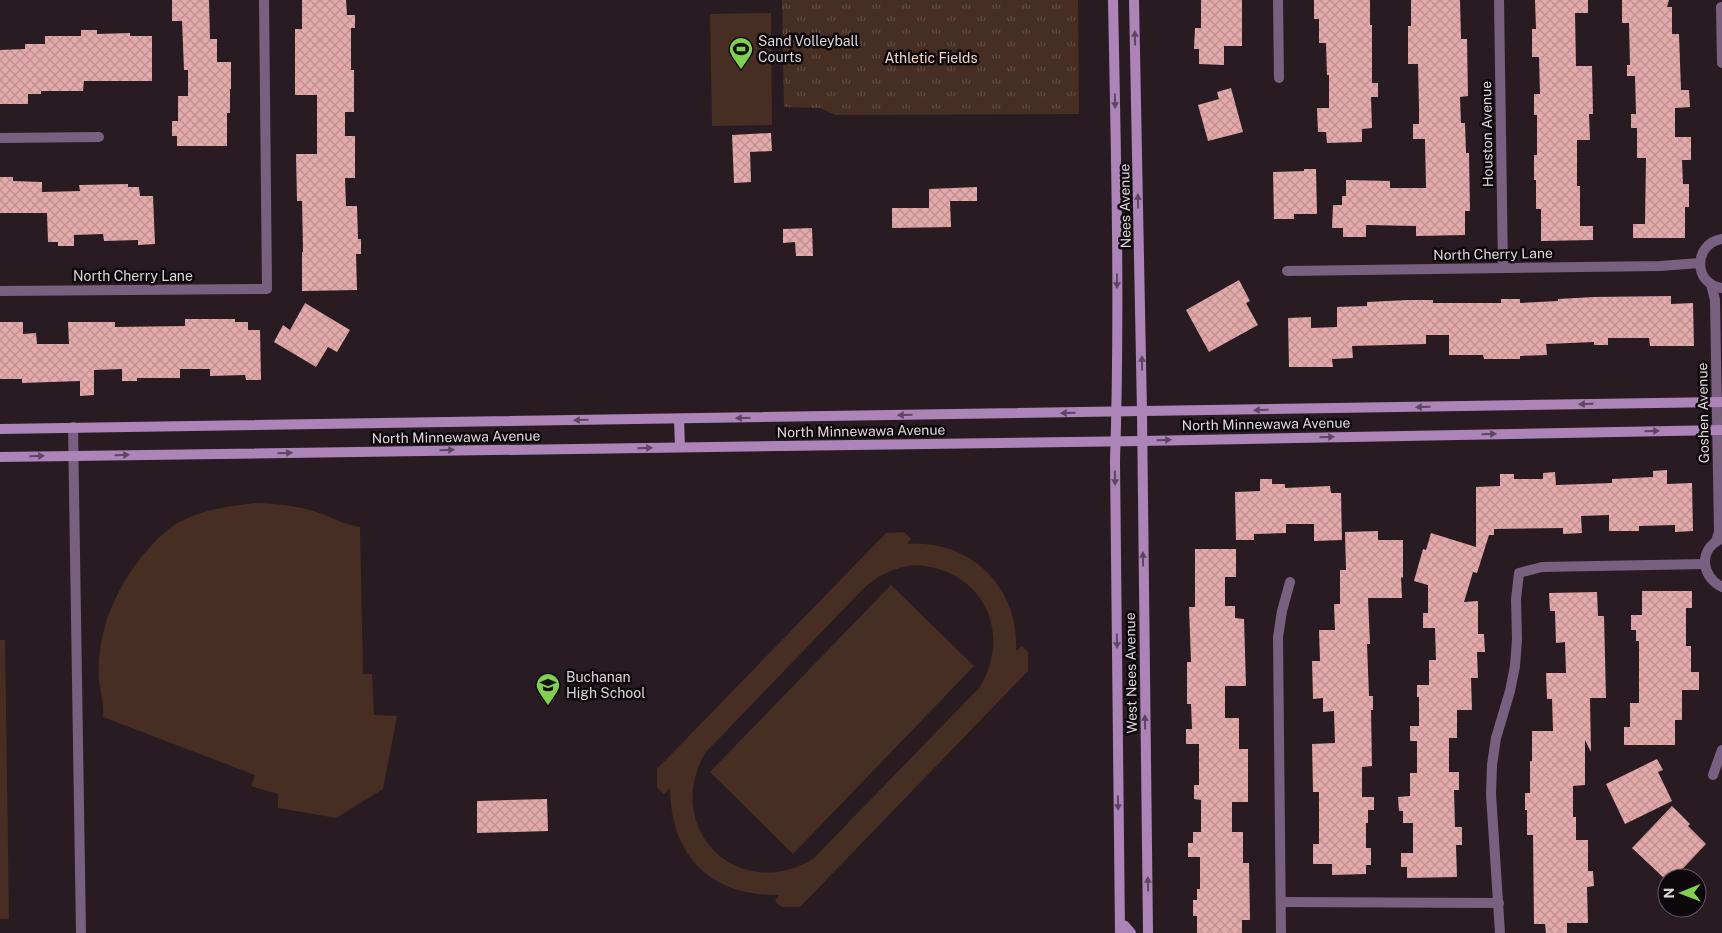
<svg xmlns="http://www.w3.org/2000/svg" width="1722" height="933" viewBox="0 0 1722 933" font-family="'Public Sans',sans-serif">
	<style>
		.park { fill: url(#park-tufts) }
		.garden { fill: #472e22; fill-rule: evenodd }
		.building { fill: url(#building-cross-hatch) }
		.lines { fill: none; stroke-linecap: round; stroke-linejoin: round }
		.street { stroke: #7a6080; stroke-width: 10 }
		.secondary { stroke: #ad84b8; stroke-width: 10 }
		.oneway { fill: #5d4662 }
		.labels { text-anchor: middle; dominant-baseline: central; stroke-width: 5; stroke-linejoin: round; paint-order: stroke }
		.poi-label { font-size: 14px; fill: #dfd6da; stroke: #0d080b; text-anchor: start }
		.park-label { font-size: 14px; fill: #f5d6c8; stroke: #0d080b }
		.street-label { font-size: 14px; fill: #dfd6da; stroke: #0d080b }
	</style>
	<defs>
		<pattern id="park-tufts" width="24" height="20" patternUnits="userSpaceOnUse" patternTransform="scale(1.25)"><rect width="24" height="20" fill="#472e22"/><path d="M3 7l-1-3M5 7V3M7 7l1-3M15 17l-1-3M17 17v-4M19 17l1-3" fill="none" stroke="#614c42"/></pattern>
		<pattern id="building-cross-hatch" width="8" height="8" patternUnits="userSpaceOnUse" patternTransform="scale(1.25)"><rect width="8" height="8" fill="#e5a9aa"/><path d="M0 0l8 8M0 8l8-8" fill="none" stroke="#bc8f90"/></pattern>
	</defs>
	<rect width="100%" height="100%" fill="#281c22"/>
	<path class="park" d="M782,0H1078L1079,114L835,115L820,108L784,107Z"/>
	<g class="garden">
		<path d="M771,13L772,125L712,126L710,14Z"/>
		<path d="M256,503C279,504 301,506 322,514C335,519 346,525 360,527L363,674H372L374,715L397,716L383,789L336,818L278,808V794L251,786L255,775L103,717C104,706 102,698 100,687C97,671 99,650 103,634C112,595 138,554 169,529C192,511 228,506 256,503Z"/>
		<path d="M904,532L911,539L907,544C970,539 1020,587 1016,651L1022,646L1028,652V671L800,907H782L775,901L779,895C711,896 671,857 670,788L664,794L657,787V769L886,533ZM917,565C982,570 1013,631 980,687L813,859C738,904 662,829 705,753L863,589C879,574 895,567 917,565Z"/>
		<path d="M891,585L974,666L793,854L710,772Z"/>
		<path d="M0,640H5L9,919H0Z"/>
	</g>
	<g class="building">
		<path d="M172,0H209L210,39H217V62H231V89H230V113H227V146H177V136H172V121H178V96H188V70H184L182,21H172Z"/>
		<path d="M302,0H346L347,15H355V28H351V70H354V112H345V136H355V178H345L346,206H357L358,239H361V254H356L357,290L302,291V252H303L302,201H297L296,154H317V95H295V29H302Z"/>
		<path d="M1201,0H1242V46H1224V65L1199,64V49H1194L1195,28H1201Z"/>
		<path d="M1314,0H1370V25H1372V83H1378V97H1371L1372,128L1362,129V142L1327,143L1326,132H1318L1317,108H1329V75H1327L1326,43H1319V19H1314Z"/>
		<path d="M1411,0H1460L1461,39H1467L1468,96L1460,97L1461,123H1465L1466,153H1469L1470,211H1465V235L1416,236V226L1366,225V237H1343V228H1332L1333,205H1342V196H1346V180L1390,181V188H1426L1425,139H1413V124H1419V107L1418,64H1408V26H1411Z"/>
		<path d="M1535,0H1588V13H1575L1576,66H1592L1593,114H1589L1590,140H1577V186H1580V226H1593V240L1541,241V209H1536V180H1534V155H1537V115H1534V94H1540L1539,57H1532V29H1536Z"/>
		<path d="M1622,0H1669L1667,7H1672V34H1679L1681,90H1689L1690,107L1675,108V137H1691V160H1682L1683,184H1689V207H1685V238H1633V224H1645L1646,158H1637V128H1631V114H1636L1635,76H1627V65H1630L1629,23H1622Z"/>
		<path d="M81,30H97V34L130,33V36H152V81H84L83,91H41V94H28V104H0V50L25,49V44H45V36H81Z"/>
		<path d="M1231,88L1243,132L1208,141L1198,105L1219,99L1217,92Z"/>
		<path d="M771,133L772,151L750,152L751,182L734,183L732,135Z"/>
		<path d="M1304,169H1316L1317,214H1294V219H1274L1273,172L1304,171Z"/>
		<path d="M0,177H13V181L42,182V192L80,191L79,185L128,184V187H139L140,196H153L155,244L138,245V240L104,241L103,234L74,235V246H58V242H48L47,213H0Z"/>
		<path d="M977,187V201H950L951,227L892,228V208H929V189Z"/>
		<path d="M812,228L813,256H796L795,242L783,243V229Z"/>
		<path d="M1239,280L1250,301L1246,303L1258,325L1209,352L1186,310Z"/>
		<path d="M1671,296V304L1693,303L1694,346H1650L1649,338H1608V345H1594V342L1546,344L1547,355L1520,356V359H1484L1483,355H1449V335H1426V344L1352,346L1353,358L1332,359L1333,367H1289L1288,318L1311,317V328L1337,327V307L1367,306V302L1408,300H1433V303H1501V299H1520V303L1558,301V299L1594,297Z"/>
		<path d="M305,303L350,330L337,352L328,347L316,367L274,342L283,325L290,330Z"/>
		<path d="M185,319H235V322H248V330H260L261,380H246L245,375L210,376V369H180V378H137V381H122V369L94,370V395L80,396V381L22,383V379H0V322H23V334L36,333L37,344H69L68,322H115V327L185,326Z"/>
		<path d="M1667,470V484L1692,483L1693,531L1675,532V525L1639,526V531H1609V515L1581,516L1582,533L1563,534V528L1494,529V535H1489L1477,573L1473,572L1464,602L1478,601V634H1484L1485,652H1477L1478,678H1471L1472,710H1457V738H1449V772H1459V790H1454L1455,827H1462V845H1456L1457,877L1407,878V867H1401V853H1413V823H1403V811H1399L1398,797L1410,796V773H1417V741H1410V726H1419V697H1417V685H1429V660H1436L1435,628H1423V613H1428V585L1414,581L1423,549L1426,550L1431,533L1476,547V487L1500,486V474H1514V479H1543V473L1555,472L1556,485L1612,483V479L1653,477V471Z"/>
		<path d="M1260,479H1272V484H1285V488L1330,486L1331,493H1341L1342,540L1314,541V524H1286V533L1254,534V540H1236L1235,492L1260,491Z"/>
		<path d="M1378,531V540H1403V578L1401,577L1402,598H1368L1370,644H1367L1369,696H1373V710H1371L1372,766L1362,767V797H1374V810H1368V823H1366V848H1371V865H1366V874L1332,875V864H1313V844H1319V792H1313L1312,744L1335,743L1334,711L1323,712V698L1313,699L1312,661H1320L1319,630H1335L1334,604H1340V570H1346L1345,532Z"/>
		<path d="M1195,549H1236V577H1225V606H1235V618L1244,619L1246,686H1225V718H1239V749H1248V802H1232V832H1243V863H1249L1250,920H1242V933H1197V916H1193V900H1197V889H1200V857H1188V843H1193V832H1201V800L1194,799V785H1199V744H1186V729H1192L1191,704H1187V662H1191L1189,607H1195Z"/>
		<path d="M1642,591H1692V608H1686V646H1691V672H1699V690H1682V720H1675V745H1624V727H1630V703H1639V641H1636V630H1631V615H1642Z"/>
		<path d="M1597,592L1598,616H1604L1606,698H1590L1591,752L1585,740V785L1573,786V817H1576V840H1588V871H1593L1594,886L1587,887L1588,923H1567V933H1546L1545,924H1534L1533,835H1527V810H1525V793H1530V761H1532V731H1553L1552,699H1547L1546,673H1566L1565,642L1556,643L1555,611H1550L1549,593Z"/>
		<path d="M1657,759L1663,770L1658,772L1672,801L1625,824L1606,784Z"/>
		<path d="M547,799L548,831L477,833V801Z"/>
		<path d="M1672,806L1690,824L1688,826L1706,844L1674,878H1664L1632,848Z"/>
	</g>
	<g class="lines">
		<g class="street">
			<path d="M1278,0L1279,78"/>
			<path d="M1499,0L1503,268"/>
			<path d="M1721,7L1722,63"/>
			<path d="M0,138L99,137"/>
			<path d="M1722,239C1693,244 1693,284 1722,288"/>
			<path d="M1287,271L1660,266L1700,263"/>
			<path d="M1711,284L1715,300L1719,532L1716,541"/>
			<path d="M0,291L267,289L264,0"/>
			<path d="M73,427L81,933"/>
			<path d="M1721,539C1698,549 1701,577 1722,587"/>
			<path d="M1713,775L1722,750"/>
			<path d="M1281,902L1499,903"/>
			<path d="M1281,933L1278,637L1282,611L1290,582"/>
			<path d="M1500,933L1491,794L1492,765L1496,738L1510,691L1515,666L1517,639L1516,599L1519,573L1542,567L1705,564"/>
		</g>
		<g class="secondary">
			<path d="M1113,0C1116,154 1120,308 1115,461L1120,933"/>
			<path d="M1134,0L1142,412L1148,933"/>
			<path d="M679,419L680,447"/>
			<path d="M0,429L1722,402"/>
			<path d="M0,457L1142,441L1722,430"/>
			<path d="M1120,924L1125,926L1131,933"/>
		</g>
	</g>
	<defs><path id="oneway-solid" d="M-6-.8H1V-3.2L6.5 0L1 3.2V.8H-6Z" transform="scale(1.25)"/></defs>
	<g class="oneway">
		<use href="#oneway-solid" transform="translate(1135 38) rotate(-91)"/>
		<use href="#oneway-solid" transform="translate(1115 101) rotate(89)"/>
		<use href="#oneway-solid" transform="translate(1138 201) rotate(-91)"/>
		<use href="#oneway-solid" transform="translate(1117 281) rotate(90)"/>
		<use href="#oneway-solid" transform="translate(1142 363) rotate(-91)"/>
		<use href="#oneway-solid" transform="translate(1586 404) rotate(179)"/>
		<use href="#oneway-solid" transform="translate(1423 407) rotate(179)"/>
		<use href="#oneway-solid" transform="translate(1261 410) rotate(179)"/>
		<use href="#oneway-solid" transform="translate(1068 413) rotate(179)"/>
		<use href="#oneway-solid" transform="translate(905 415) rotate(179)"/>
		<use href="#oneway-solid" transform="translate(743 418) rotate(179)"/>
		<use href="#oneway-solid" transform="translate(581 420) rotate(179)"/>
		<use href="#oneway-solid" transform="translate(1652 431) rotate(-1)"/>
		<use href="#oneway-solid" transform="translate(1489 434) rotate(-1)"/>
		<use href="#oneway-solid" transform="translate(1327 437) rotate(-1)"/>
		<use href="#oneway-solid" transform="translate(1164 440) rotate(-2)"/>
		<use href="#oneway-solid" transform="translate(645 448) rotate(-1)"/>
		<use href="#oneway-solid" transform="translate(447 450) rotate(-1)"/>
		<use href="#oneway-solid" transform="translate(285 453) rotate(-1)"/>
		<use href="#oneway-solid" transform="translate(122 455) rotate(-1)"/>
		<use href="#oneway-solid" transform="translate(37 456) rotate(-1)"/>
		<use href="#oneway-solid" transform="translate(1115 478) rotate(89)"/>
		<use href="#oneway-solid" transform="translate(1143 559) rotate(-91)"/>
		<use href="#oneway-solid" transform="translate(1117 641) rotate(89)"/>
		<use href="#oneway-solid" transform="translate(1145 722) rotate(-91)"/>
		<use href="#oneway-solid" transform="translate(1118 803) rotate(89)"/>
		<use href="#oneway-solid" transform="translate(1148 884) rotate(-91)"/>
	</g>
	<defs>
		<g id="stadium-pin" transform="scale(1.25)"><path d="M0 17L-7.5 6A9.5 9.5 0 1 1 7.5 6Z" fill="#82d04f" stroke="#0d080b"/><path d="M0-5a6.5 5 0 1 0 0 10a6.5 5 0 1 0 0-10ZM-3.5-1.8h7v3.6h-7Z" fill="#111"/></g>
		<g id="school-pin" transform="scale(1.25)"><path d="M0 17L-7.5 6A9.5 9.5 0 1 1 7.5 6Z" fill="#82d04f" stroke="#0d080b"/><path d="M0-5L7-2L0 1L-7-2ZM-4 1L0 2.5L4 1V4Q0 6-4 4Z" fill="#111"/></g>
	</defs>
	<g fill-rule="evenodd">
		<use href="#stadium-pin" x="741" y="49"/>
		<use href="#school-pin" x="548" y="685"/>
	</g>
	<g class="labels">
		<g class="poi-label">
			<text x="758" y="41">Sand Volleyball<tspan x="758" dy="16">Courts</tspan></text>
			<text x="566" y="677">Buchanan<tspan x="566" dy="16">High School</tspan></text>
		</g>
		<g class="park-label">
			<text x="931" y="58">Athletic Fields</text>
		</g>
		<g class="street-label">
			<text transform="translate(1487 134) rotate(-91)">Houston Avenue</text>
			<text transform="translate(1125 206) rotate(-91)">Nees Avenue</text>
			<text transform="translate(1493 254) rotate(-1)">North Cherry Lane</text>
			<text x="133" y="276">North Cherry Lane</text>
			<text transform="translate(1703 413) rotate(-91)">Goshen Avenue</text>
			<text transform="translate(1266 424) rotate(-1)">North Minnewawa Avenue</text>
			<text transform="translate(861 431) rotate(-1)">North Minnewawa Avenue</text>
			<text transform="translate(456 437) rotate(-1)">North Minnewawa Avenue</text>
			<text transform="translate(1131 673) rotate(-91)">West Nees Avenue</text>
		</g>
	</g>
	<g transform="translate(1682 893) rotate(269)"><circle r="24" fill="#0d080b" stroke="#615a5e"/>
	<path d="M0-4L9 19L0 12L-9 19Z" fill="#82d04f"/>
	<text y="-8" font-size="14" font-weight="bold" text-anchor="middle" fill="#dfd6da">N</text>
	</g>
</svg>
